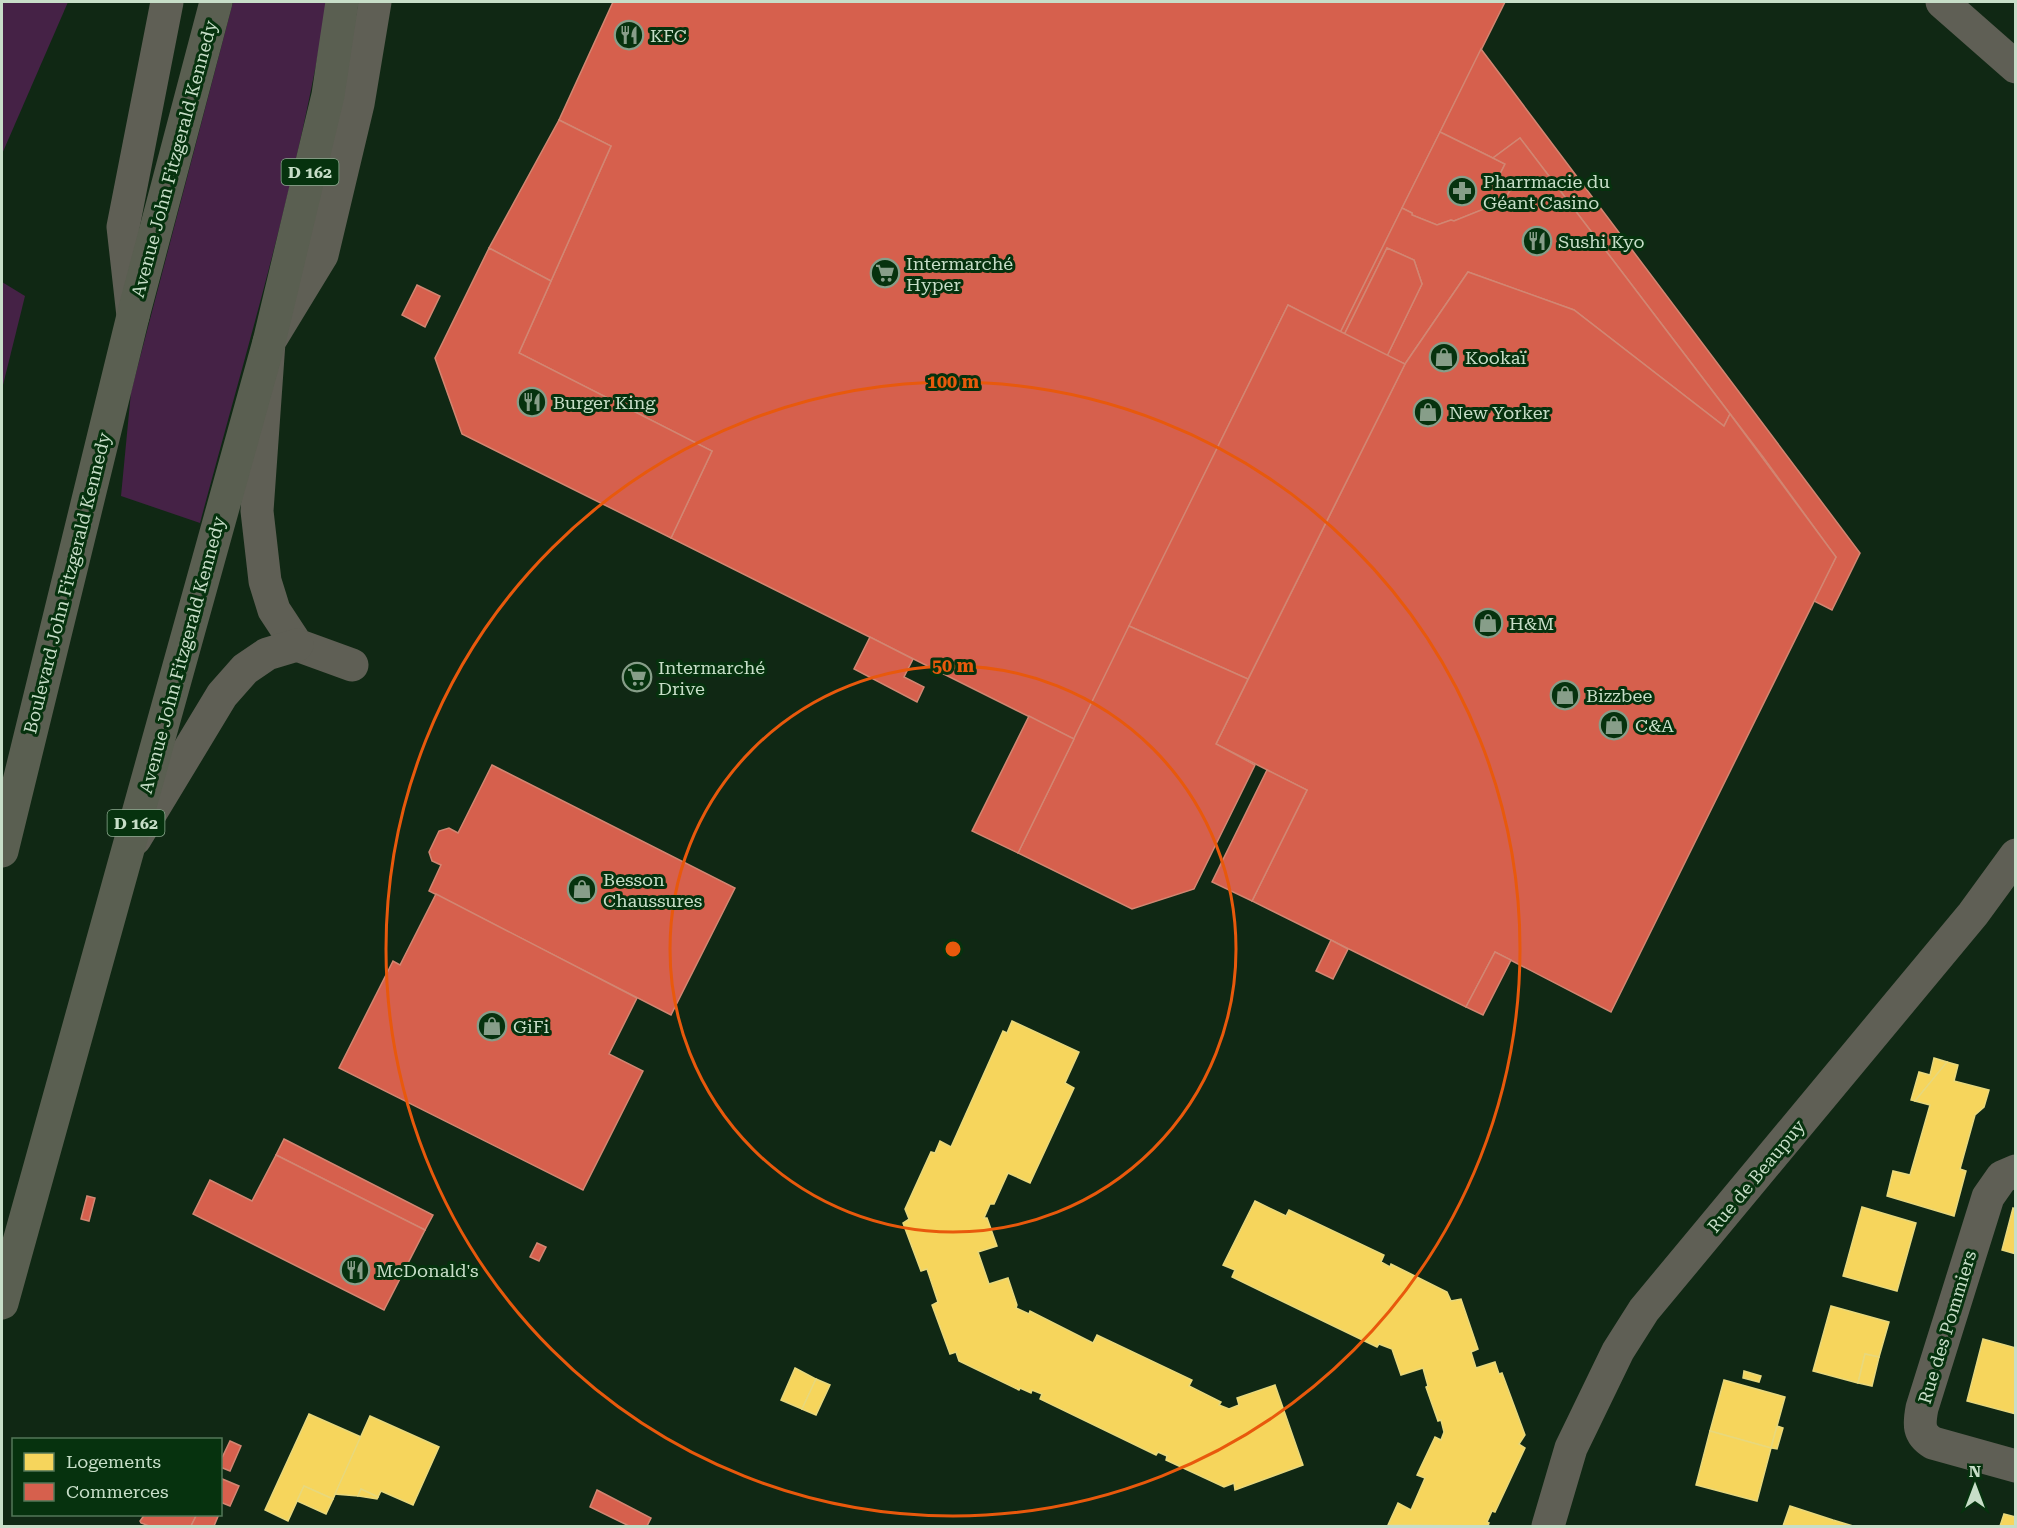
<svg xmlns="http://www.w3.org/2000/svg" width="2017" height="1528" viewBox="0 0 2017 1528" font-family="'Roboto Serif',serif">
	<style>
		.green { fill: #452246 }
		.homes { fill: #f6d55c; stroke: #e8d87c; stroke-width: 1.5 }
		.shops { fill: #d6604d; stroke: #d28672; stroke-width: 1.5 }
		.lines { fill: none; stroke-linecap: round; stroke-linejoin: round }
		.minor { stroke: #5f5f55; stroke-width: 33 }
		.major { stroke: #5a5f51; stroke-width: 33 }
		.ring { fill: none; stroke: #e8590c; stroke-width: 3 }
		.labels { text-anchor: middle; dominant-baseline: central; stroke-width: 6; stroke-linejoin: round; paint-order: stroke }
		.shield { fill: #06320e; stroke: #8daa90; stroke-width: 1.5 }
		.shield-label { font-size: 16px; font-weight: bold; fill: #c7dec8 }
		.poi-label { font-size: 18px; fill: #c7dec8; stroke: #06320e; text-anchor: start }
		.street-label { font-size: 18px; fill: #c7dec8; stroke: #06320e }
		.centre { fill: #e8590c; stroke: #06320e; stroke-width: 3 }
		.ring-label { font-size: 18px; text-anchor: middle; font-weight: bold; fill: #e8590c; stroke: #06320e; stroke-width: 6; stroke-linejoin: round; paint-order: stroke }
	</style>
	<rect width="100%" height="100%" fill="#102814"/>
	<g class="green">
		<path d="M2,2H68L2,154Z"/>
		<path d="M233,2H327C299,178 246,350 200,523L121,496L131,392Z"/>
		<path d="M2,282L25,296L2,389Z"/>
	</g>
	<g class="homes">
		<path d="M1012,1021L1079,1052L1065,1083L1074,1088L1030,1183L1008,1173L994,1204H990L984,1218H987L997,1246L978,1252L989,1284L1008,1278L1017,1305L1016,1308L1029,1314L1030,1311L1093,1343L1097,1335L1192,1380L1189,1386L1221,1402L1219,1405L1229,1409L1239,1405L1237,1398L1275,1385L1303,1465L1235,1490L1234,1483L1224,1487L1166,1460L1167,1456L1158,1452L1156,1455L1040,1399L1042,1394L1032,1390L1031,1393L1020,1388L1019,1390L959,1361L956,1352L950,1354L932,1305L938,1302L927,1269L921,1271L903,1223L909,1219L905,1209L931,1152L935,1153L940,1141L951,1147L1003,1031L1007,1033Z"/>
		<path d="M1934,1058L1947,1062L1915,1101L1911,1100L1919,1072L1930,1075Z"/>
		<path d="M1947,1062L1958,1065L1954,1081L1989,1090L1984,1107L1975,1115L1960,1169L1966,1171L1954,1216L1887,1196L1893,1171L1910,1175L1930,1105L1915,1101Z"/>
		<path d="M1255,1201L1286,1216L1289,1210L1384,1255L1381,1262L1390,1267L1391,1264L1447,1292L1451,1301L1461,1299L1478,1349L1471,1352L1476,1368L1495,1362L1499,1374L1502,1373L1525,1435L1519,1444L1525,1448L1495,1512L1492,1511L1487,1522L1489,1523L1488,1526L1388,1525L1398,1503L1411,1510L1425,1478L1417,1475L1435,1437L1441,1440L1444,1432L1441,1420L1438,1421L1426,1387L1428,1386L1423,1368L1401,1375L1392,1349L1379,1344L1377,1347L1232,1277L1235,1270L1223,1265Z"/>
		<path d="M1862,1207L1916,1223L1897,1291L1843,1276Z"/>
		<path d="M2013,1208L2016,1209V1254L2002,1250Z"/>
		<path d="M1831,1306L1889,1322L1879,1357L1865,1354L1858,1383L1813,1371Z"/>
		<path d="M1983,1339L2016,1348V1414L1967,1401Z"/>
		<path d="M1865,1354L1879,1357L1872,1386L1858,1383Z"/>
		<path d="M795,1368L816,1379L802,1409L781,1400Z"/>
		<path d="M1744,1371L1761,1376L1759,1382L1743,1378Z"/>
		<path d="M816,1379L830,1385L816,1415L802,1409Z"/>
		<path d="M1724,1380L1785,1397L1771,1448L1710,1431Z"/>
		<path d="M309,1414L361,1437L333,1499L304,1486L288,1521L265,1510Z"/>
		<path d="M370,1416L439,1447L413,1505L381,1491L378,1497L361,1489L358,1496L335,1494Z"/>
		<path d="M1777,1426L1783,1428L1777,1449L1771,1448Z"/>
		<path d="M1710,1431L1771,1448L1757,1501L1696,1485Z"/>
		<path d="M304,1486L333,1499L326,1514L297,1501Z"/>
		<path d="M361,1489L378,1497L377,1499L358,1496Z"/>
		<path d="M1790,1506L1833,1520L1853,1526H1783Z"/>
		<path d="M2004,1514L2016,1517V1526H2000Z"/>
	</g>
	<g class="shops">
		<path d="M613,2H1505L1340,333L1288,305L1074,739L671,538L712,451L519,353L611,146L559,120Z"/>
		<path d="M1481,49L1860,553L1832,610L1814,601L1836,557L1763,457L1520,138L1493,158L1440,132Z"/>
		<path d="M559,120L611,146L551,281L489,248Z"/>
		<path d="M1440,132L1505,164L1496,182L1511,189L1504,201L1454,221L1451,220L1437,225L1412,215V213L1402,208Z"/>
		<path d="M1520,138L1730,414L1724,426L1574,310L1468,272L1405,364L1387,356L1422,284L1414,260L1387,248L1344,335L1340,333L1402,208L1412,213V215L1437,225L1451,220L1454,221L1504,201L1511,189L1496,182L1505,164L1493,158Z"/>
		<path d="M489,248L551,281L519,353L712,451L671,538L462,434L435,358Z"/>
		<path d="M1387,248L1414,260L1422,284L1387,356L1344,335Z"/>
		<path d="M1468,272L1574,310L1724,426L1730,414L1836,557L1611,1012L1495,952L1466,1007L1252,901L1307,790L1216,744L1405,364Z"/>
		<path d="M417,285L440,296L425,327L402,315Z"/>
		<path d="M1288,305L1405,364L1248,679L1129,626Z"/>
		<path d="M1129,626L1248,679L1216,744L1255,765L1194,889L1132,909L1018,853Z"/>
		<path d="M870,637L913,659L904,677L924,687L917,702L854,669Z"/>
		<path d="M1029,716L1074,739L1018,853L972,831Z"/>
		<path d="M492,765L735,888L671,1015L429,891L441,865L432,861L429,852L439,831L449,828L458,833Z"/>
		<path d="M1267,770L1307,790L1252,901L1212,882Z"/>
		<path d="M436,894L637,998L609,1054L643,1071L583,1190L339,1068L393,961L400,965Z"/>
		<path d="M1331,940L1348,949L1333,979L1316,971Z"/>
		<path d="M1495,952L1511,960L1483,1015L1466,1007Z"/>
		<path d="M284,1139L433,1215L425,1230L276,1155Z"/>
		<path d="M276,1155L425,1230L384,1310L193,1214L210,1180L252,1201Z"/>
		<path d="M87,1196L95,1198L89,1221L81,1219Z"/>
		<path d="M537,1243L546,1247L539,1261L530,1257Z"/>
		<path d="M230,1441L241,1446L230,1471L220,1467V1462Z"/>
		<path d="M220,1478L239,1486L230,1506L220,1502Z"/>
		<path d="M597,1490L651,1518L647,1526H629L590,1507Z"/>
		<path d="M145,1514H197L191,1526H149L141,1523L140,1521Z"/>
		<path d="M197,1514H219L214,1526H191Z"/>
	</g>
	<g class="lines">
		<g class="minor">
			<path d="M1942,2L2016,67"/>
			<path d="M133,316L123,227L167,2"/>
			<path d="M352,665L297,645L274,610L265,581L257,511L269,342L322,255L358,104L375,2"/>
			<path d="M135,839L222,695L245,669L267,654L297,645"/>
			<path d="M2016,1171L2002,1177L1988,1197L1922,1408C1919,1424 1918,1434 1933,1443L2016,1466"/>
			<path d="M1548,1526L1571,1448L1618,1351L1644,1310L1973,914L2016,855"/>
		</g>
		<g class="major">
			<path d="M2,851L133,316L216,2"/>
			<path d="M2,1303L269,342L328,95L342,2"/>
		</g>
	</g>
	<g class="ring">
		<circle cx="953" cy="949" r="283"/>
		<circle cx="953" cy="949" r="567"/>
	</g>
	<defs>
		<g id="restaurant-ring" transform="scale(1.5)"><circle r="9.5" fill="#06320e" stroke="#879e89" stroke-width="1.5"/><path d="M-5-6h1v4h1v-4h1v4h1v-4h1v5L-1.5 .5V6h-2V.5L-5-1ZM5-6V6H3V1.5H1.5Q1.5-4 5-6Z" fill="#879e89"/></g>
		<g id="pharmacy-ring" transform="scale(1.5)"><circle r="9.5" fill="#06320e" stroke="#879e89" stroke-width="1.5"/><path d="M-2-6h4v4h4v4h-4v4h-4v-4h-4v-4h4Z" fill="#879e89"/></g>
		<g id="supermarket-ring" transform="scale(1.5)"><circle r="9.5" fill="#06320e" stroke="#879e89" stroke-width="1.5"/><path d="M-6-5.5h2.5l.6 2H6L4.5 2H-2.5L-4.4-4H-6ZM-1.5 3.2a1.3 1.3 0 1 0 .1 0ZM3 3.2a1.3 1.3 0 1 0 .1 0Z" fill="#879e89"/></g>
		<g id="shop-ring" transform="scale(1.5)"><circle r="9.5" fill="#06320e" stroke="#879e89" stroke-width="1.5"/><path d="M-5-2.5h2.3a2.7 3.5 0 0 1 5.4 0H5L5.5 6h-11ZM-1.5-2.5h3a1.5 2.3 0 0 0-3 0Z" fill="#879e89"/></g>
	</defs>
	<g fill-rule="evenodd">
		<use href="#restaurant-ring" x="629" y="35"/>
		<use href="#pharmacy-ring" x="1462" y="191"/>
		<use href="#restaurant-ring" x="1537" y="241"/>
		<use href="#supermarket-ring" x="885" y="273"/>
		<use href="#shop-ring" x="1444" y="357"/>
		<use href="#restaurant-ring" x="532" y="402"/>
		<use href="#shop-ring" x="1428" y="412"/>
		<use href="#shop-ring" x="1488" y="623"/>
		<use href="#supermarket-ring" x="637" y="677"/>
		<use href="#shop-ring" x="1565" y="695"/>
		<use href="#shop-ring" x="1614" y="725"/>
		<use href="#shop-ring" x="582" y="889"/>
		<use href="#shop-ring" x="492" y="1026"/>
		<use href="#restaurant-ring" x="355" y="1270"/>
	</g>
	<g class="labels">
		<g class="shield">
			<rect x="281.5" y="159" width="57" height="26" rx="4.5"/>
			<rect x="107.5" y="810" width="57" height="26" rx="4.5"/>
		</g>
		<g class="shield-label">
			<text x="310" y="172">D 162</text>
			<text x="136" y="823">D 162</text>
		</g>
		<g class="poi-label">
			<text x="650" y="35">KFC</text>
			<text x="1483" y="181">Pharrmacie du<tspan x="1483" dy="21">Géant Casino</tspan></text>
			<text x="1558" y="241">Sushi Kyo</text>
			<text x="906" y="263">Intermarché<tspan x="906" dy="21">Hyper</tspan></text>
			<text x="1465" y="357">Kookaï</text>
			<text x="553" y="402">Burger King</text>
			<text x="1449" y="412">New Yorker</text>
			<text x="1509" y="623">H&amp;M</text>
			<text x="658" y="667">Intermarché<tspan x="658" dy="21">Drive</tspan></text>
			<text x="1586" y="695">Bizzbee</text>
			<text x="1635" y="725">C&amp;A</text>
			<text x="603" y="879">Besson<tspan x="603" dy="21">Chaussures</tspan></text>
			<text x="513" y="1026">GiFi</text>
			<text x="376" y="1270">McDonald's</text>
		</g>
		<g class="street-label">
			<text transform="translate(174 159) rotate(-75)">Avenue John Fitzgerald Kennedy</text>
			<text transform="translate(67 583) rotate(-76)">Boulevard John Fitzgerald Kennedy</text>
			<text transform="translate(182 655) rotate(-75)">Avenue John Fitzgerald Kennedy</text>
			<text transform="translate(1756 1176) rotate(-50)">Rue de Beaupuy</text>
			<text transform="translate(1947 1327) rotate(-73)">Rue des Pommiers</text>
		</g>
	</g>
	<circle cx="953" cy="949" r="9" class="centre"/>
	<g class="ring-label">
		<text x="953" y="388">100 m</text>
		<text x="953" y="672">50 m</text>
	</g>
	<rect width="2017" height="1528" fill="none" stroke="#c7dec8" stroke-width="6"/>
	<rect x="12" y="1438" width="210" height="78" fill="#06320e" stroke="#537758" stroke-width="1.5"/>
	<rect x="24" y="1453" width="30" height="18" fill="#f6d55c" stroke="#537758" stroke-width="1.5"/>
	<text x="66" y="1468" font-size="18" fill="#c7dec8">Logements</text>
	<rect x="24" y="1483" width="30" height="18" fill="#d6604d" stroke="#537758" stroke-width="1.5"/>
	<text x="66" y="1498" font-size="18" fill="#c7dec8">Commerces</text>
	<g transform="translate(1975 1486)" stroke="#06320e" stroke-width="4.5" paint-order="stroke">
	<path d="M0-4.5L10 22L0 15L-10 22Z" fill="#c7dec8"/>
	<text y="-9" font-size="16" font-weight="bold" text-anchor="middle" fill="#c7dec8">N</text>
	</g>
</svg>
